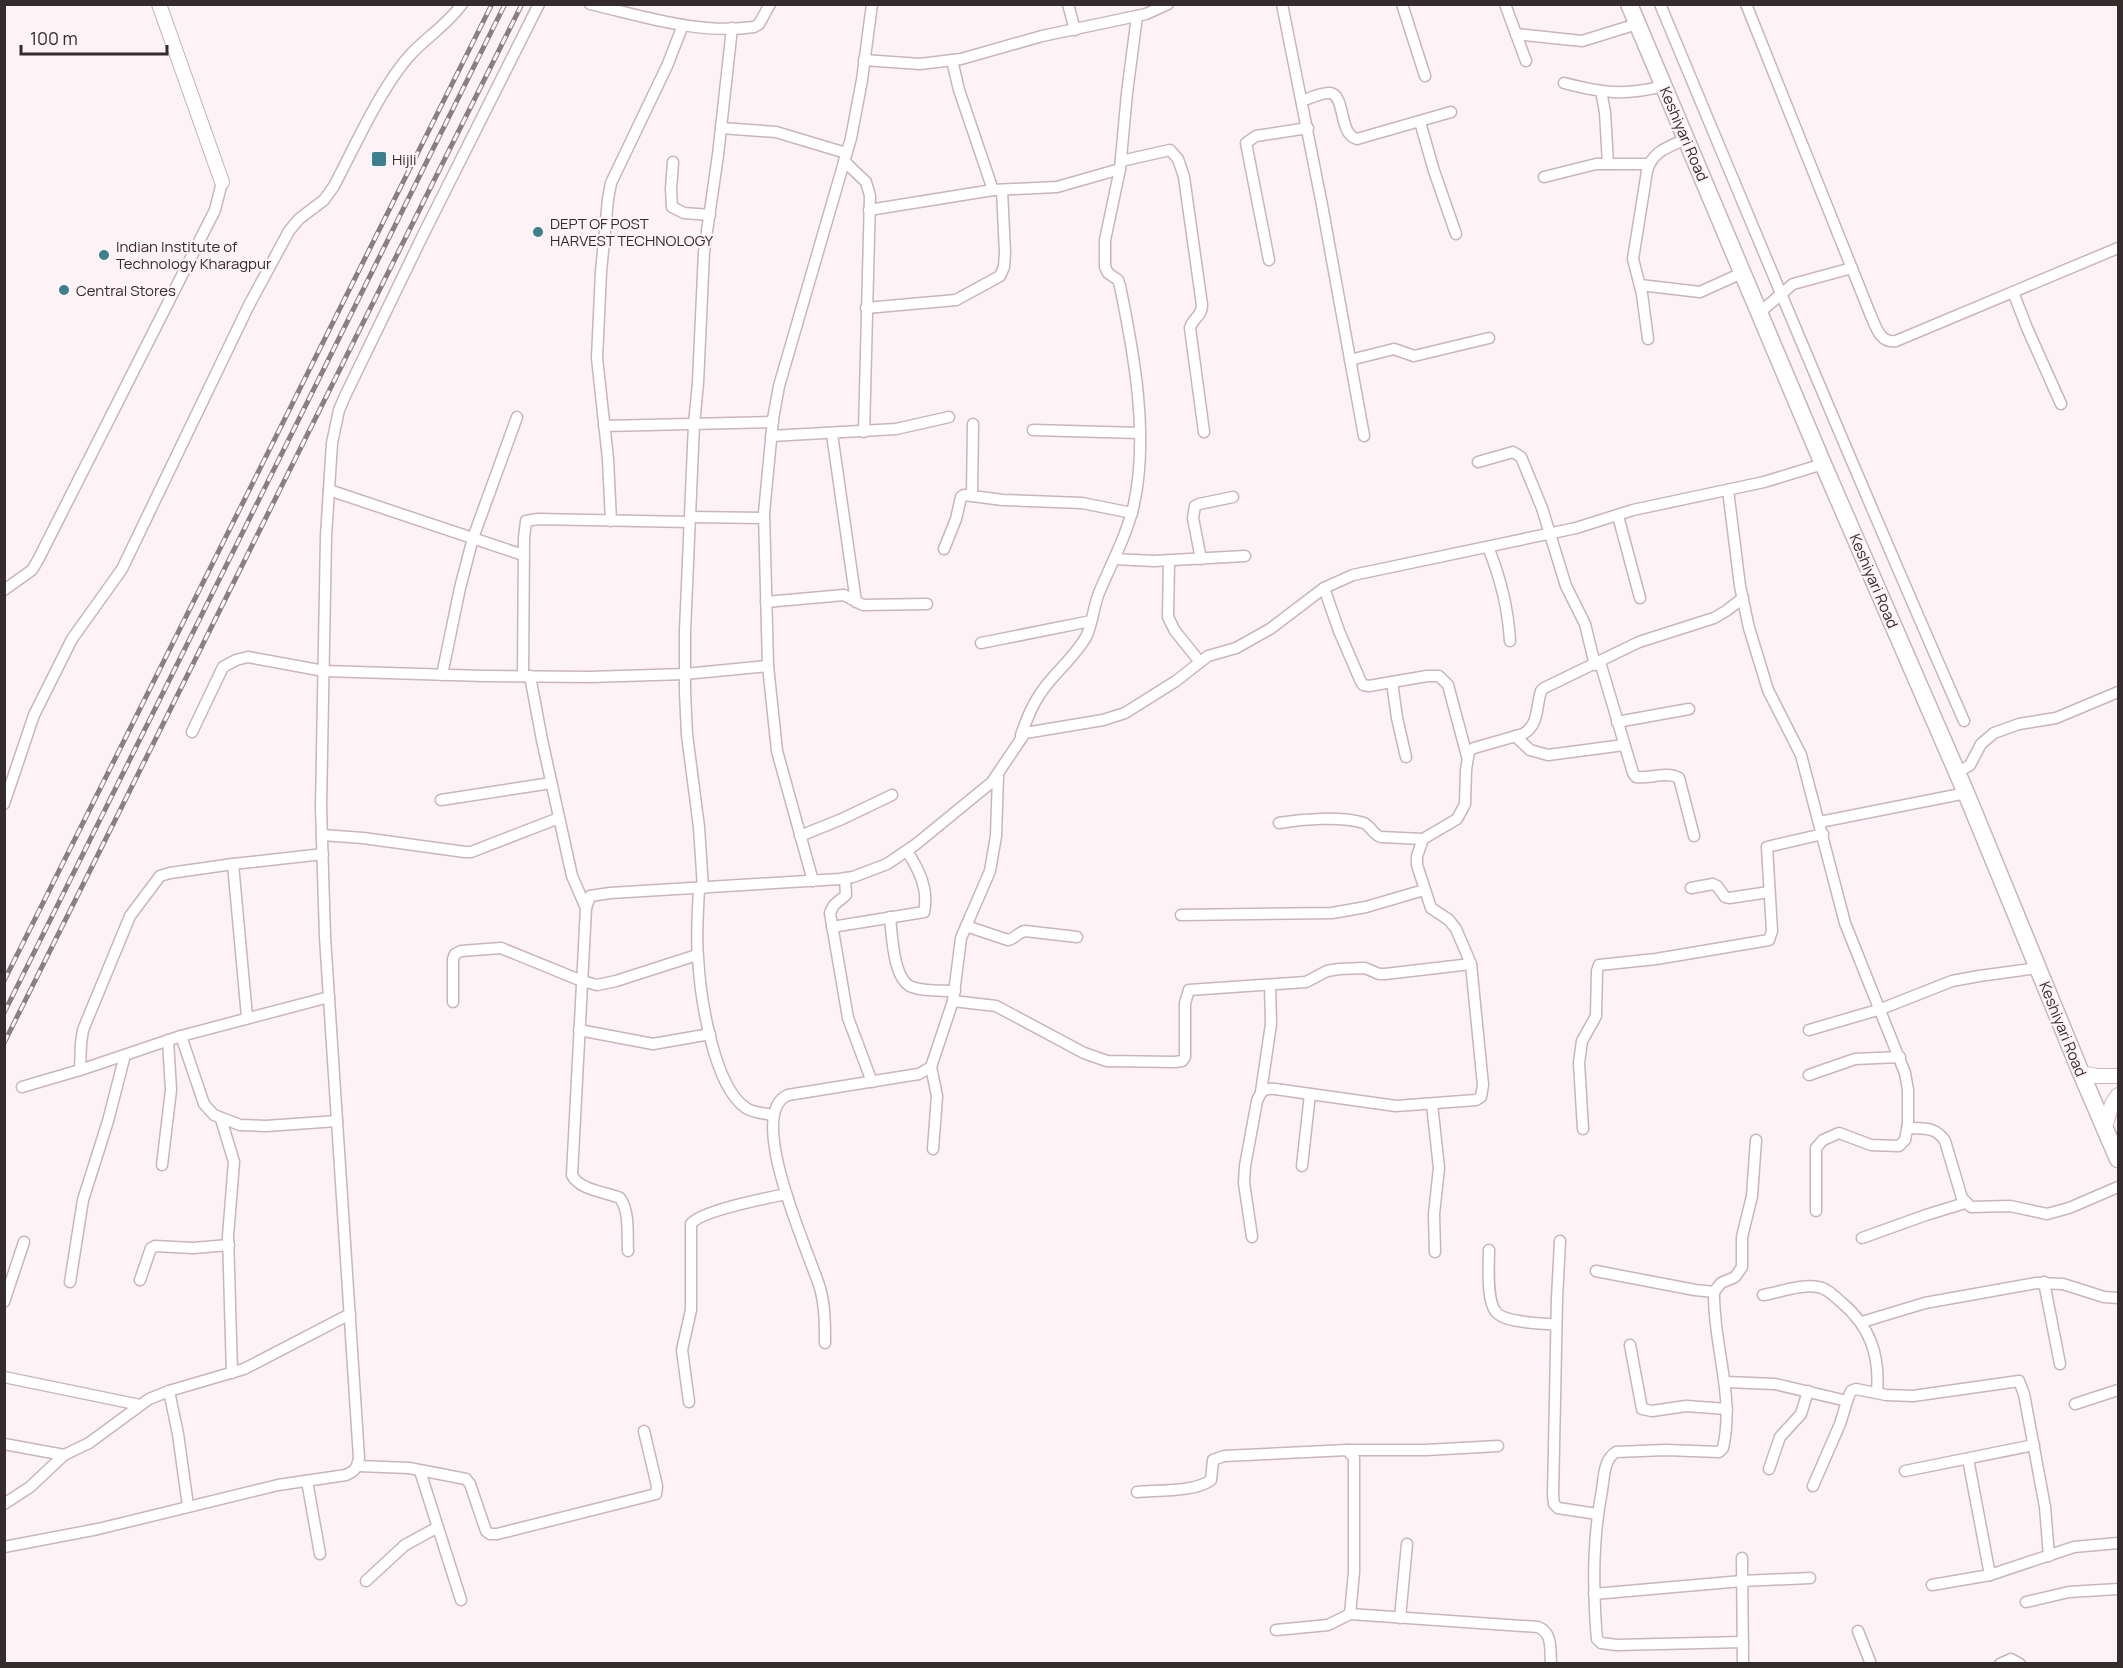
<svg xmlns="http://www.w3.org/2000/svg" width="2123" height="1668" viewBox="0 0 2123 1668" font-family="Manrope,sans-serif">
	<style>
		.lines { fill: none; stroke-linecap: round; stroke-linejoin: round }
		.minor-casing { stroke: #cbb4ba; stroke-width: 13 }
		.tertiary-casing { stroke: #cbb4ba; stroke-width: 16 }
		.primary-casing { stroke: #cbb4ba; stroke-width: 19 }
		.minor { stroke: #fff; stroke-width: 10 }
		.tertiary { stroke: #fff; stroke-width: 14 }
		.primary { stroke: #fff; stroke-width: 16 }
		.rail-casing { stroke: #897f82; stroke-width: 5 }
		.rail { stroke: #fdf3f6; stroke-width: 3; stroke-dasharray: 9; stroke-linecap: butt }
		.poi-dot { fill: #3b818d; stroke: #fdf3f6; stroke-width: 2 }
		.labels { text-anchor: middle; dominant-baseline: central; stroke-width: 4.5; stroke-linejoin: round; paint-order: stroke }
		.street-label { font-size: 15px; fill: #342b2d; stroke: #fdf3f6 }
		.poi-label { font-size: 15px; fill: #342b2d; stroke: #fdf3f6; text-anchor: start }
	</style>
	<rect width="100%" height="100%" fill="#fdf3f6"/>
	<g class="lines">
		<g class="minor-casing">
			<g id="minor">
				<path d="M590,4C643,16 699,35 754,27L759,24L770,4"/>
				<path d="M1068,4L1075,30"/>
				<path d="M1282,4L1322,205L1364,436"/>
				<path d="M1402,4L1425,76"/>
				<path d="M1505,4L1526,61"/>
				<path d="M1660,4C1760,244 1860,484 1964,721"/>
				<path d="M1746,4L1869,311C1875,324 1879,344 1896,341L2118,248"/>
				<path d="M1516,34L1582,41L1637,24"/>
				<path d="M864,60L920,64L961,59L1042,36L1146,14L1168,4"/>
				<path d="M952,60L959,90L993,190"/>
				<path d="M1564,83C1603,93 1624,96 1664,86"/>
				<path d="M1601,91L1605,112L1608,164"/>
				<path d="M1302,101C1310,98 1322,92 1330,93C1346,95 1338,134 1357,139L1451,112"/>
				<path d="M1420,122L1434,171L1456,234"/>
				<path d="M721,128L776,132L846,153"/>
				<path d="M844,161L866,182L870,196L864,432"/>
				<path d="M1121,161L1170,150L1178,159L1184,177L1202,305C1202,316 1193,318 1190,328L1204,432"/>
				<path d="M673,162L671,189L672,207L684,213L710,215"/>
				<path d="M1544,177L1596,164H1649"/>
				<path d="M869,210L993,190L1057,187L1120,169"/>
				<path d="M1269,260L1246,143L1256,136L1308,128"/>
				<path d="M1640,285L1700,292L1742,273"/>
				<path d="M2013,292L2027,328L2061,404"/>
				<path d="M866,308L956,300L1000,276L1004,267L1005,253L1002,190"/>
				<path d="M1759,313L1793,284L1852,268"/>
				<path d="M1648,339L1642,294L1633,259L1647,171C1652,151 1669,147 1686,139"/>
				<path d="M1350,360L1394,349L1414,356L1489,338"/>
				<path d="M604,426L773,422"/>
				<path d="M1033,430L1139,433"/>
				<path d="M832,434L856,602"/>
				<path d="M771,436L896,429L949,417"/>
				<path d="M1478,462L1513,452L1521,457L1542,508L1566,586L1585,624L1595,665"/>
				<path d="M329,490L523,555"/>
				<path d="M1728,490L1740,586L1749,628L1761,667L1768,690L1801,755L1845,923L1905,1073L1908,1090V1124L1911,1128C1926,1129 1936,1127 1945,1141L1962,1198L1971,1207L2010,1206L2047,1214L2069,1208L2118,1187"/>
				<path d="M972,495L973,424"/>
				<path d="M1618,516L1640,598"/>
				<path d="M690,517L764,518"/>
				<path d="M611,521L608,459L597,358L601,272L608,199L611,183L667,66L683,25"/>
				<path d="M1488,547C1501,579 1508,607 1510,641"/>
				<path d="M944,549L956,519L961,497L964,495L1003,500L1082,503L1132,513"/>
				<path d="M1114,559L1154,561L1245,556"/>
				<path d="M1201,559L1193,518L1195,506L1199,504L1233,497"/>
				<path d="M1169,561L1168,617L1175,631L1200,662"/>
				<path d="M1324,588L1339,631L1361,682L1363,685L1369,686L1427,676H1439L1448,685L1467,756"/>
				<path d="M4,590L32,570L38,560L215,210L222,182"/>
				<path d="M766,602L844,595L863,605L927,604"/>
				<path d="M981,643L1091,621"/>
				<path d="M1600,662L1633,773L1636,777C1650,779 1666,771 1679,778L1694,836"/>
				<path d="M442,675L460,588L473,538L517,417"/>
				<path d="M523,676L524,538L526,521L538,519L689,522"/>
				<path d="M530,676L542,740L572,876L586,908"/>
				<path d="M1392,682L1397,718L1406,757"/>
				<path d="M1617,722L1689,709"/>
				<path d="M192,732L223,667L236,660L248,657L324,671L484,676L590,677L685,674L768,666"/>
				<path d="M1021,735C1026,721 1031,707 1040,694C1053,674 1074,658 1086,637C1093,623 1093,607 1099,593C1111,564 1127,535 1134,504C1149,435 1134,354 1120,286L1118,280L1108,273L1105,267V240L1120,169L1127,93L1137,16"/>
				<path d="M1515,736L1530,750L1548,755L1624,745"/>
				<path d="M1957,773L1970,765L1981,744L1994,733L2019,724L2056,718L2118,692"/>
				<path d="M441,800L551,783"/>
				<path d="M4,804L34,715L72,639L122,569L249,305L289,231L299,219L324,200L334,186C355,146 382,85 412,53C428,36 448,24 462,4"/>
				<path d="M1820,822L1966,793"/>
				<path d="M1279,823C1302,819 1341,816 1364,823C1371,826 1373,835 1381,837L1423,839"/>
				<path d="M322,835L363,838L465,852H471L559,818"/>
				<path d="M800,836L842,819L892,795"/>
				<path d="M233,864L247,1017"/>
				<path d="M845,878L846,895L834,905L830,913L848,1018L872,1082"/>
				<path d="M813,881L777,751L768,666L764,513L773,419L779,386L851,138L862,80L872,4"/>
				<path d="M699,888C698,911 696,935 698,957C700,995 713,1086 746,1108C753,1113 764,1113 772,1115"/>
				<path d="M703,888L699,827L687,735L685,692V631L694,424L698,383L704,252L718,155L732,28"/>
				<path d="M1691,888L1713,884L1717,886L1725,897L1729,898L1769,892"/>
				<path d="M1181,915L1332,913L1366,907L1424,890"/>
				<path d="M890,917C892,935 893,980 912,987C924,992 942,990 955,991"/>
				<path d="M966,926L1008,940C1015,939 1018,932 1025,931L1077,937"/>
				<path d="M832,927L924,912C929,889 919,870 907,851"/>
				<path d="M953,1001L996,1006L1084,1053L1107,1061L1175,1062L1182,1061L1185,1057V1003L1189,990L1306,982L1327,971L1339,969L1365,968L1379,974H1385L1471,964"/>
				<path d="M453,1002V959L455,954L461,951L501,948L582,981L597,985L616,981L697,955"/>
				<path d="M579,1030L653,1044L710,1034"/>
				<path d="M1809,1030L1881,1009L1952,981L1979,976L2038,968"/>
				<path d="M181,1036L204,1104L214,1115L240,1125L266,1126L337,1121"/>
				<path d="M931,1067L937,1096L933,1149"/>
				<path d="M80,1070L81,1043L83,1030L130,916L160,876L170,873L233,864L323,854"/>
				<path d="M1809,1075L1855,1059L1900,1057"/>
				<path d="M22,1087L80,1070L181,1036L329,997"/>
				<path d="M1261,1092L1271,1024L1270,985"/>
				<path d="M1432,1104L1439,1168L1434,1214L1435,1252"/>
				<path d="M221,1119L234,1162L228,1236L232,1373"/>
				<path d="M1583,1129L1579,1063L1582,1041L1596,1016L1597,971L1599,965L1656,959L1769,940L1772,931L1767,847L1823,834"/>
				<path d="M162,1165L171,1090L168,1040"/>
				<path d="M1302,1166L1310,1094"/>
				<path d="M1816,1211V1148L1823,1140L1839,1133L1871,1145L1899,1146L1905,1140L1908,1124"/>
				<path d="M1252,1237L1244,1183L1245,1166L1257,1101C1261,1091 1264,1088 1275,1089L1396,1106L1476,1100L1481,1097L1483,1085L1471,964L1456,929L1449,920L1431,908L1417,865V856L1423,839L1457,819L1465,804L1466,770L1469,751L1474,748L1523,734C1539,725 1536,707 1541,691L1544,688L1639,642L1714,618L1726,611L1743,598"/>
				<path d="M1862,1238L1926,1215L1965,1203"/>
				<path d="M1560,1241L1557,1299L1553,1496L1554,1504L1558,1508L1597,1514"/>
				<path d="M1489,1250C1489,1265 1486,1300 1496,1312C1504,1323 1542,1323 1556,1325"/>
				<path d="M628,1251C627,1235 630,1212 620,1198C606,1192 579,1190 572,1175L586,908L590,896L610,893L840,879L853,877L887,864L915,845L992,782L1025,733L1103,720L1125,713L1176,681L1208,656L1236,648L1270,629L1324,588L1353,575L1576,528L1633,510L1764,482L1823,464"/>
				<path d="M1596,1271L1695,1290L1714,1292"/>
				<path d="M140,1280L151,1248L155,1246L193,1248L229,1245"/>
				<path d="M70,1282L83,1200L108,1121L125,1055"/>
				<path d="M2044,1282L2060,1364"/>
				<path d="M1763,1295C1780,1292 1801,1284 1818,1287C1827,1288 1834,1296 1841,1302C1870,1326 1880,1355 1877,1392"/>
				<path d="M4,1302L24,1242"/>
				<path d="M1862,1322L1925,1303L2036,1283L2063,1284L2104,1297L2118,1298"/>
				<path d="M825,1343C825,1324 825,1306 820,1288C810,1255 744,1113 788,1095L906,1076L919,1074L931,1067L953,1001L961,938L990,871L996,836L998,776"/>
				<path d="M1630,1345L1642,1409L1652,1411L1686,1406L1727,1409"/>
				<path d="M4,1377L140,1405"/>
				<path d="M1726,1382L1775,1384L1847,1401"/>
				<path d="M169,1391L178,1434L188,1506"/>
				<path d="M689,1402L682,1350L691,1310V1224C700,1211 767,1198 786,1194"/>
				<path d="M2075,1404L2118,1390"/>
				<path d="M4,1444L64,1455"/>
				<path d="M1347,1450H1426L1498,1446"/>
				<path d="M1968,1459L1990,1575"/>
				<path d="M358,1466L409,1468L466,1479L470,1484L486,1531L490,1534H497L656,1494L657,1486L644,1431"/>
				<path d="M1769,1469L1780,1437L1801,1414L1808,1391"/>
				<path d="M420,1471L461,1600"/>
				<path d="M1905,1471L2034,1445"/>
				<path d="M307,1481L320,1554"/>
				<path d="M1813,1486L1840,1424L1848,1398L1851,1391L1856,1389L1886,1395L1913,1396L2019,1381L2024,1394L2045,1507L2049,1556"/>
				<path d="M1137,1492C1156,1490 1196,1492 1211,1480L1213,1460L1224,1456L1347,1450L1354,1458V1572L1350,1614"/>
				<path d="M4,1504L30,1487L64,1455L89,1443L149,1399L169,1391L244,1369L350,1314"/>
				<path d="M4,1547L98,1529L278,1485L346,1475C355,1471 357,1468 359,1458L325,937L321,807L326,536L332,443L339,410L345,396L422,237L539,4"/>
				<path d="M1742,1558L1743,1664"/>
				<path d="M366,1581L405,1545L438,1527"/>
				<path d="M1932,1585L1990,1575L2074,1547L2118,1543"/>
				<path d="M1594,1594L1742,1581L1810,1578"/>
				<path d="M2026,1602L2069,1592L2118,1589"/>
				<path d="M1400,1618L1407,1544"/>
				<path d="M1276,1630L1328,1625L1350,1614L1538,1627C1553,1633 1550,1650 1551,1664"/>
				<path d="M1858,1631L1871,1664"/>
				<path d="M1743,1642L1617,1645L1601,1643L1597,1639L1596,1628C1593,1580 1593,1537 1602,1490C1604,1477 1604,1459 1616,1452L1666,1450L1719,1452L1723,1448C1735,1395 1713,1345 1714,1292L1721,1283L1735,1277L1742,1267V1237L1752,1196L1756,1140"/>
				<path d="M2000,1664L2011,1659L2020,1664"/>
			</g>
		</g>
		<g class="tertiary-casing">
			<g id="tertiary">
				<path d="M159,4L222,182"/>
				<path d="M2081,1073L2097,1076H2118"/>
				<path d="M2105,1127L2112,1104L2118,1095"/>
			</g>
		</g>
		<g class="primary-casing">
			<path id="primary" d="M1629,4L1823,464L1966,793L2081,1073L2118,1159"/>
		</g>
		<use href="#minor" class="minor"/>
		<use href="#tertiary" class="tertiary"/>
		<use href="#primary" class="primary"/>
		<g class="rail-casing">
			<g id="rail">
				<path d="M4,981L492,4"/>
				<path d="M4,1013L505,4"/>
				<path d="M4,1043L522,4"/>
			</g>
		</g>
		<use href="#rail" class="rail"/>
	</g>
	<g class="poi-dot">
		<rect x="371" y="151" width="16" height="16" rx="3"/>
		<circle cx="538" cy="232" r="6"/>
		<circle cx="104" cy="255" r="6"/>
		<circle cx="64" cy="290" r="6"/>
	</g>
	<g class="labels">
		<g class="street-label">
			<text transform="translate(1684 134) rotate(67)">Keshiyari Road</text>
			<text transform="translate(1874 581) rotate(67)">Keshiyari Road</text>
			<text transform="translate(2063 1029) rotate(68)">Keshiyari Road</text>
		</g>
		<g class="poi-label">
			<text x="392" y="159">Hijli</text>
			<text x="550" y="223">DEPT OF POST<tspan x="550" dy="17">HARVEST TECHNOLOGY</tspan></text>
			<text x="116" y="246">Indian Institute of<tspan x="116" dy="17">Technology Kharagpur</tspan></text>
			<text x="76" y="290">Central Stores</text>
		</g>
	</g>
	<rect width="2123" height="1668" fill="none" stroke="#342b2d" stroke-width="12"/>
	<path d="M21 45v9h146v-9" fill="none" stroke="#342b2d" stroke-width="3"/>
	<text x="30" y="45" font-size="18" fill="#342b2d" stroke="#fdf3f6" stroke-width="4.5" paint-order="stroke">100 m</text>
</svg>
